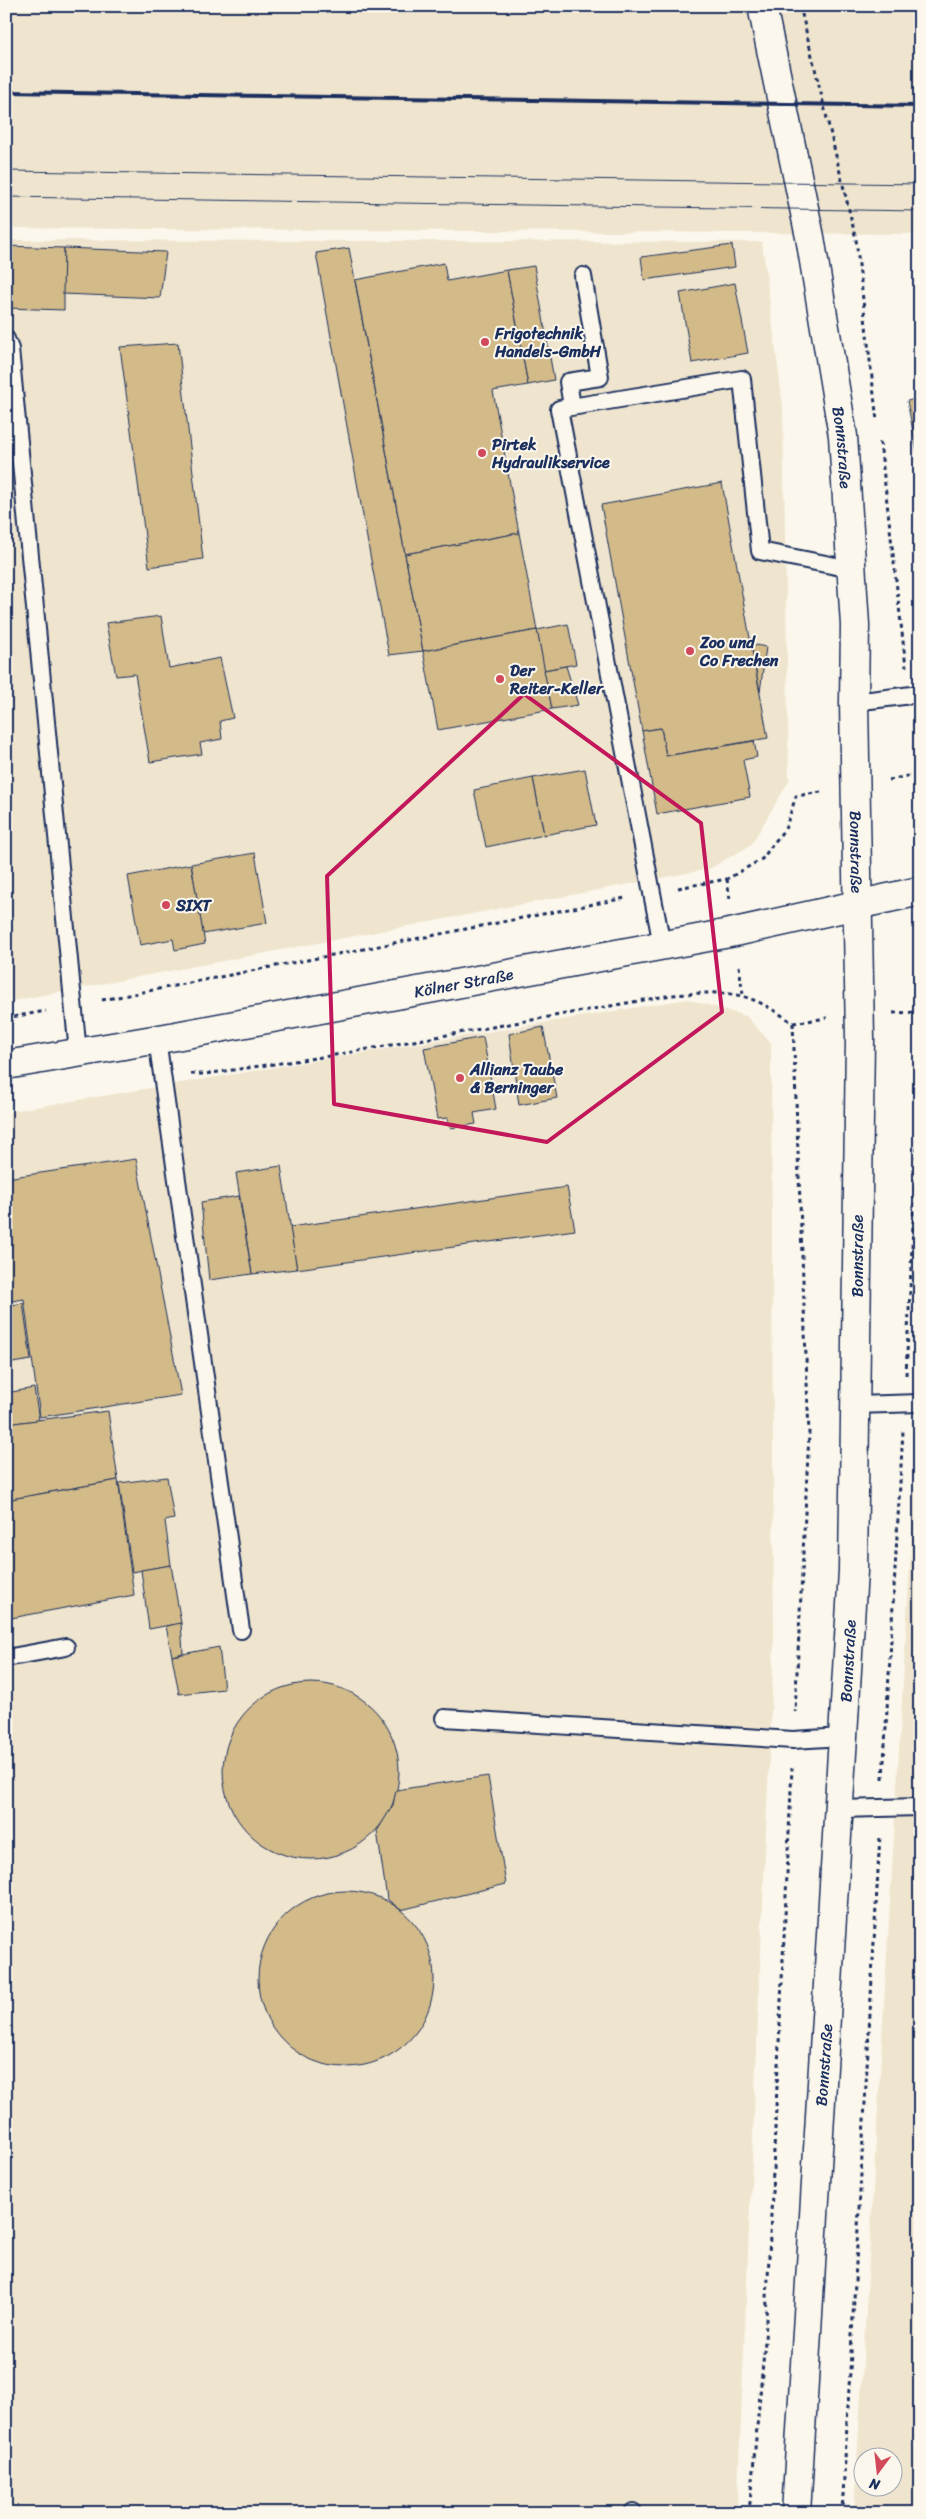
<svg xmlns="http://www.w3.org/2000/svg" width="926" height="2519" viewBox="0 0 926 2519" font-family="Sriracha,sans-serif">
	<style>
		.built { fill: #efe5ce; fill-rule: evenodd }
		.building { fill: #d2ba89; stroke: #1b2f5e }
		.lines { fill: none; stroke-linecap: round; stroke-linejoin: round }
		.service-casing { stroke: #1b2f5e; stroke-width: 20 }
		.secondary-casing { stroke: #1b2f5e; stroke-width: 31 }
		.path { stroke: #1b2f5e; stroke-width: 3; stroke-dasharray: 4 4; stroke-linecap: butt }
		.service { stroke: #fbf7ec; stroke-width: 16 }
		.secondary { stroke: #fbf7ec; stroke-width: 28 }
		.tram { stroke: #1b2f5e; stroke-width: 1 }
		.rail { stroke: #1b2f5e; stroke-width: 4 }
		.marked { fill: none; stroke: #c2185b; stroke-width: 4; stroke-linejoin: round }
		.poi-dot { fill: #d1495b; stroke: #fbf7ec; stroke-width: 2 }
		.labels { text-anchor: middle; dominant-baseline: central; stroke-width: 4; stroke-linejoin: round; paint-order: stroke }
		.poi-label { font-size: 16px; font-weight: bold; fill: #1b2f5e; stroke: #fbf7ec; text-anchor: start }
		.street-label { font-size: 16px; fill: #1b2f5e; stroke: #fbf7ec }
	</style>
	<rect width="100%" height="100%" fill="#fbf7ec"/>
	<filter id="ink" filterUnits="userSpaceOnUse"><feTurbulence type="fractalNoise" baseFrequency=".02" numOctaves="2"/><feDisplacementMap in="SourceGraphic" scale="10" xChannelSelector="R" yChannelSelector="G"/><feConvolveMatrix kernelMatrix="1 2 1 2 8 2 1 2 1" color-interpolation-filters="sRGB"/></filter>
	<g filter="url(#ink)">
		<g class="built">
			<path d="M6,6H920V234L6,228Z"/>
			<path d="M6,240L762,242L783,406L789,781L751,845L709,869L6,1002Z"/>
			<path d="M687,999L746,1016L771,1043L774,1644L737,2513H6V1112Z"/>
			<path d="M920,1394V2513H854L918,1428ZM864,2456H894V2486H864Z"/>
		</g>
		<g class="building">
			<path d="M732,245L735,267L644,280L641,257Z"/>
			<path d="M6,246L64,248V310L6,308Z"/>
			<path d="M64,248L166,252L160,298L63,294Z"/>
			<path d="M349,248L405,554L423,651L389,655L370,555L316,253Z"/>
			<path d="M444,263L447,281L507,270L528,385L493,391L519,533L405,554L355,280Z"/>
			<path d="M534,266L554,380L528,385L507,270Z"/>
			<path d="M735,283L748,353L692,363L680,293Z"/>
			<path d="M178,343L203,559L149,567L120,347Z"/>
			<path d="M920,398V467L907,401Z"/>
			<path d="M722,483L768,738L666,756L661,728L642,731L601,505Z"/>
			<path d="M519,533L537,630L423,651L405,554Z"/>
			<path d="M161,616L169,668L220,658L233,718L220,721L222,739L200,743L202,754L150,762L135,674L116,676L106,623Z"/>
			<path d="M568,624L576,664L544,670L537,630Z"/>
			<path d="M537,630L552,709L438,730L423,651Z"/>
			<path d="M751,644L766,647L760,692Z"/>
			<path d="M566,666L578,705L552,709L544,670Z"/>
			<path d="M661,728L666,756L754,741L757,757L743,760L750,797L657,814L642,731Z"/>
			<path d="M585,769L596,825L544,835L533,778Z"/>
			<path d="M533,778L544,835L486,847L474,790Z"/>
			<path d="M255,853L267,923L203,934L191,864Z"/>
			<path d="M191,864L205,944L175,950L173,939L140,945L128,876Z"/>
			<path d="M543,1027L557,1098L519,1105L509,1034Z"/>
			<path d="M483,1037L496,1109L474,1113L476,1124L450,1128L448,1118L437,1119L424,1048Z"/>
			<path d="M136,1159L181,1395L40,1417L24,1299L6,1302V1178Z"/>
			<path d="M281,1166L297,1269L252,1274L236,1173Z"/>
			<path d="M567,1187L575,1230L297,1269L290,1227Z"/>
			<path d="M239,1196L252,1274L209,1280L201,1202Z"/>
			<path d="M23,1303L31,1360L6,1364V1306Z"/>
			<path d="M34,1388L39,1420L6,1424V1393Z"/>
			<path d="M108,1411L118,1480L6,1500V1424Z"/>
			<path d="M167,1477L174,1519L165,1521L171,1565L132,1572L119,1483Z"/>
			<path d="M118,1480L134,1595L6,1619V1500Z"/>
			<path d="M171,1565L181,1623L149,1629L141,1570Z"/>
			<path d="M181,1623L183,1653L172,1656L166,1626Z"/>
			<path d="M219,1647L224,1689L179,1694L172,1656Z"/>
			<circle cx="311" cy="1771" r="88"/>
			<path d="M488,1776L506,1884L401,1910L387,1899L377,1831L393,1805L396,1790Z"/>
			<circle cx="346" cy="1979" r="88"/>
		</g>
		<g class="lines">
			<g class="service-casing">
				<g id="service">
					<path d="M6,339L10,349L78,1053"/>
					<path d="M572,406L568,382L600,377L583,276"/>
					<path d="M854,702L920,694"/>
					<path d="M662,945L559,409L742,379L760,551L851,569"/>
					<path d="M157,1039L241,1630"/>
					<path d="M856,1405L920,1403"/>
					<path d="M6,1658L66,1647"/>
					<path d="M444,1718L793,1740L843,1737"/>
					<path d="M839,1809L920,1807"/>
					<path d="M633,2512V2513"/>
				</g>
			</g>
			<g class="secondary-casing">
				<g id="secondary">
					<path id="s1" d="M762,6L810,237L843,436L855,625L854,702L860,1039L853,1571L796,2513"/>
					<path id="s2" d="M6,1065L165,1038L735,932L920,891"/>
				</g>
			</g>
			<g class="path">
				<path d="M800,6L856,239L877,421"/>
				<path d="M880,442L906,667"/>
				<path d="M914,723L920,767"/>
				<path d="M889,780L920,773"/>
				<path d="M727,879L730,900"/>
				<path d="M678,888L727,879L762,859L786,827L796,796L821,792"/>
				<path d="M739,966L743,995"/>
				<path d="M102,1000L625,898"/>
				<path d="M893,1013L920,1012"/>
				<path d="M6,1018L46,1011"/>
				<path d="M793,1023L809,1434L795,1712"/>
				<path d="M191,1074H205L329,1056L672,995C729,991 745,989 793,1023L827,1018"/>
				<path d="M906,1375L920,1078"/>
				<path d="M883,1779L903,1431"/>
				<path d="M749,2513L765,2341L792,1768"/>
				<path d="M842,2513L880,1835"/>
			</g>
			<use href="#service" class="service"/>
			<use href="#secondary" class="secondary"/>
			<g class="tram">
				<path d="M6,171L920,184"/>
				<path d="M6,197L920,211"/>
			</g>
			<path class="rail" d="M6,92L920,106"/>
		</g>
	</g>
	<path class="marked" d="M524,694L701,823L722,1012L547,1142L334,1104L327,876Z"/>
	<g class="poi-dot">
		<circle cx="485" cy="342" r="5"/>
		<circle cx="482" cy="453" r="5"/>
		<circle cx="690" cy="651" r="5"/>
		<circle cx="500" cy="679" r="5"/>
		<circle cx="166" cy="905" r="5"/>
		<circle cx="460" cy="1078" r="5"/>
	</g>
	<g class="labels">
		<g class="poi-label">
			<text x="495" y="333">Frigotechnik<tspan x="495" dy="18">Handels-GmbH</tspan></text>
			<text x="492" y="444">Pirtek<tspan x="492" dy="18">Hydraulikservice</tspan></text>
			<text x="700" y="642">Zoo und<tspan x="700" dy="18">Co Frechen</tspan></text>
			<text x="510" y="670">Der<tspan x="510" dy="18">Reiter-Keller</tspan></text>
			<text x="176" y="905">SIXT</text>
			<text x="470" y="1069">Allianz Taube<tspan x="470" dy="18">&amp; Berninger</tspan></text>
		</g>
		<g class="street-label">
			<text stroke="none"><textPath href="#s1" startOffset="449">Bonnstraße</textPath></text>
			<text stroke="none"><textPath href="#s1" startOffset="854">Bonnstraße</textPath></text>
			<text stroke="none"><textPath href="#s2" startOffset="465">Kölner Straße</textPath></text>
			<text transform="translate(857 1256) rotate(-90)">Bonnstraße</text>
			<text transform="translate(848 1661) rotate(-87)">Bonnstraße</text>
			<text transform="translate(824 2065) rotate(-86)">Bonnstraße</text>
		</g>
	</g>
	<rect width="926" height="2519" fill="none" stroke="#fbf7ec" stroke-width="25"/>
	<rect x="12" y="12" width="901" height="2494" fill="none" stroke="#1b2f5e" stroke-width="2" filter="url(#ink)"/>
	<g transform="translate(878 2472) rotate(195)"><circle r="24" fill="#fbf7ec" stroke="#a1a7b3"/>
	<path d="M0-4L9 19L0 12L-9 19Z" fill="#d1495b"/>
	<text y="-8" font-size="14" font-weight="bold" text-anchor="middle" fill="#1b2f5e">N</text>
	</g>
</svg>
